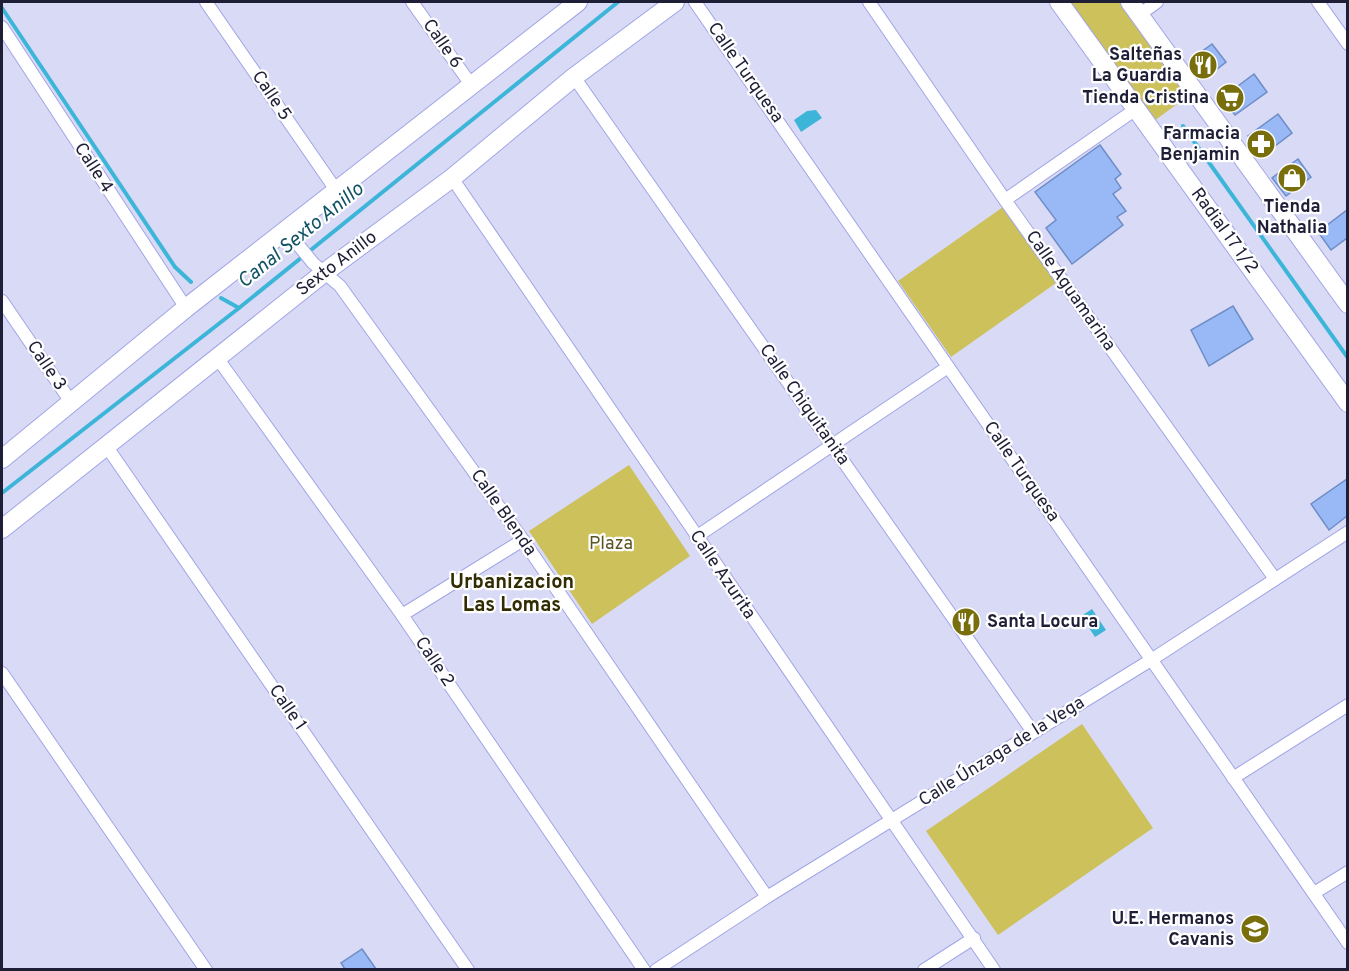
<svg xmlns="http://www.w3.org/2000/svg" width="1349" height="971" viewBox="0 0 1349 971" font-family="Overpass,sans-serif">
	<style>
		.green { fill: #cdc15c }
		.water { fill: #3db5d9 }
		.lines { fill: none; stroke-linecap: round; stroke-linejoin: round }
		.stream { stroke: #3db5d9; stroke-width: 4 }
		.building { fill: #98b9f5; stroke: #6e8dc7; stroke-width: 1.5 }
		.minor-casing { stroke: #a2a5e6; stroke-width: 14 }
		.secondary-casing { stroke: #a2a5e6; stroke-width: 20 }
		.minor { stroke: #fff; stroke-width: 12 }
		.secondary { stroke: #fff; stroke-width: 18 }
		.labels { text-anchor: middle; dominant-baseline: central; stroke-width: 4.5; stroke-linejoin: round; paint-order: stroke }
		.street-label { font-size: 18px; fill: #1e1e37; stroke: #fefefe }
		.poi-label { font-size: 18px; font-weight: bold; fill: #1e1e37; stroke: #fefefe; text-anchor: end }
		.park-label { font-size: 18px; fill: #5b5524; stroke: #fefefe }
		.water-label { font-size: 20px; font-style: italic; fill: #105265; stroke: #fefefe }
		.neighbourhood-label { font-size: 20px; font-weight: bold; fill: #312c01; stroke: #fefefe }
	</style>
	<rect width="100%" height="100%" fill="#d8daf6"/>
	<g class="green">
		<path d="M1073,2H1120L1188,96L1154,121L1070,3Z"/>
		<path d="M1003,207L1056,283L951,357L898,281Z"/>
		<path d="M629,465L690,556L592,624L529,531Z"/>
		<path d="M1082,724L1153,828L998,935L926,831Z"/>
	</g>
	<g class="water">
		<path d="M816,110L822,118L801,132L794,120L807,111Z"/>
		<path d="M1092,609L1106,630L1095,637L1081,616Z"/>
	</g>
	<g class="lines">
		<g class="stream">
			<path d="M2,8L175,267L191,282"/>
			<path d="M1183,126L1348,358"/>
			<path d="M221,298L239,308"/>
			<path d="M2,493L239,308L618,2"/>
		</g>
	</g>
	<g class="building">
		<path d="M1212,44L1226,62L1207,77L1193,58Z"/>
		<path d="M1254,74L1267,92L1235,115L1222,98Z"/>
		<path d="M1278,114L1292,133L1262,156L1248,136Z"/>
		<path d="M1100,145L1121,174L1115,179L1121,188L1113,194L1126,211L1117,217L1123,225L1072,264L1046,228L1056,220L1035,192Z"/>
		<path d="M1298,159L1311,177L1286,196L1272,178Z"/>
		<path d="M1347,210V238L1331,250L1318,232Z"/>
		<path d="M1233,306L1253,339L1209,366L1191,330Z"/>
		<path d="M1347,479V516L1329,530L1311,504Z"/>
		<path d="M362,949L376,969H345L341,963Z"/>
	</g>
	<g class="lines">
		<g class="minor-casing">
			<g id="minor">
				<path d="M206,2L336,190"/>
				<path d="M412,2L472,86"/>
				<path d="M695,2L1348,943"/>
				<path d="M869,2L1005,200L1275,579"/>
				<path d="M1318,2L1348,44"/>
				<path d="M1139,15L1157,2"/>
				<path d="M2,27L186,308"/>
				<path d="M574,77L1033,732"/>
				<path d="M452,178L994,970"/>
				<path d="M1005,200L1136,109"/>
				<path d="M286,230L313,263L340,286L523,540L767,897"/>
				<path d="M2,301L71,402"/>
				<path d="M218,359L402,615L644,970"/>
				<path d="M107,447L468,970"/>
				<path d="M696,537L948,367"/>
				<path d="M402,615L523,540"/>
				<path d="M2,673L206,970"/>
				<path d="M1233,778L1348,705"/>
				<path d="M1314,893L1348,872"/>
				<path d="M656,970L767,897L1151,660L1348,532"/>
				<path d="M924,970L974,938"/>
			</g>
		</g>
		<g class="secondary-casing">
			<g id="secondary">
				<path d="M1059,2L1348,403"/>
				<path d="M1130,2L1348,304"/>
				<path d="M2,459L186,308L578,2"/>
				<path d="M2,529L325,272L452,178L574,77L675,2"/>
			</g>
		</g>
		<use href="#minor" class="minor"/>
		<use href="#secondary" class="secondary"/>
	</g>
	<defs>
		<g id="restaurant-disc" transform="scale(1.5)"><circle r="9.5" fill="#796e0c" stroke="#fefefe"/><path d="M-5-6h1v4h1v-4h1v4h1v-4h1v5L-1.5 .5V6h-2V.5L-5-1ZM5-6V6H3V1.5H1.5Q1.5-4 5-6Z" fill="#fff"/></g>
		<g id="supermarket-disc" transform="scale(1.5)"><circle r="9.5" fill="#796e0c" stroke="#fefefe"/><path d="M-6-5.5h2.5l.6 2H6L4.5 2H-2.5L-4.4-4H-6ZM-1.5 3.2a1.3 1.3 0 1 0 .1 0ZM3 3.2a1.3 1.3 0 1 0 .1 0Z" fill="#fff"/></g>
		<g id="pharmacy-disc" transform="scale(1.5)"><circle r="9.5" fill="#796e0c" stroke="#fefefe"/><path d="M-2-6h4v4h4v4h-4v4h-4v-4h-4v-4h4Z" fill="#fff"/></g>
		<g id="shop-disc" transform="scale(1.5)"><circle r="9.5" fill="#796e0c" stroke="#fefefe"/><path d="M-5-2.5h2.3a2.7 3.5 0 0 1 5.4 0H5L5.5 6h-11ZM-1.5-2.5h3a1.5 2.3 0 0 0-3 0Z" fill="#fff"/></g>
		<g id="school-disc" transform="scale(1.5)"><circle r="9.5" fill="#796e0c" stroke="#fefefe"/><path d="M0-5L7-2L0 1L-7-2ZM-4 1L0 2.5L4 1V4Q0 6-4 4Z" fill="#fff"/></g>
	</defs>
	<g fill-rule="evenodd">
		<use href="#restaurant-disc" x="1203" y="65"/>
		<use href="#supermarket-disc" x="1230" y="98"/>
		<use href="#pharmacy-disc" x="1261" y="144"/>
		<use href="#shop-disc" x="1292" y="178"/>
		<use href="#restaurant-disc" x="966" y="622"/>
		<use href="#school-disc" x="1255" y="929"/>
	</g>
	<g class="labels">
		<g class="street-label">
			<text transform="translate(442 44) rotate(55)">Calle 6</text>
			<text transform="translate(745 73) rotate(55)">Calle Turquesa</text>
			<text transform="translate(271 96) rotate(56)">Calle 5</text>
			<text transform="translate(93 168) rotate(57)">Calle 4</text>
			<text transform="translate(1224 231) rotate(54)">Radial 17 1/2</text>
			<text transform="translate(337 264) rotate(-37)">Sexto Anillo</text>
			<text transform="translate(1070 291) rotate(55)">Calle Aguamarina</text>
			<text transform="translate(46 366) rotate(56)">Calle 3</text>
			<text transform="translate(804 405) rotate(55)">Calle Chiquitanita</text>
			<text transform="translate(1021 472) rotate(55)">Calle Turquesa</text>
			<text transform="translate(503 513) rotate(55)">Calle Blenda</text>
			<text transform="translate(722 575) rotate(56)">Calle Azurita</text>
			<text transform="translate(434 662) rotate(56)">Calle 2</text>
			<text transform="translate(287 708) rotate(55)">Calle 1</text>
			<text transform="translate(1002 752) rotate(-32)">Calle Únzaga de la Vega</text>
		</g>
		<g class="poi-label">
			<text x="1182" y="55">Salteñas<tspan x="1182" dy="21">La Guardia</tspan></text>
			<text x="1209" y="98">Tienda Cristina</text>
			<text x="1240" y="134">Farmacia<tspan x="1240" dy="21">Benjamin</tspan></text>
			<text x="1292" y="207" text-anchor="middle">Tienda<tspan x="1292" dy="21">Nathalia</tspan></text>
			<text x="987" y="622" text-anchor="start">Santa Locura</text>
			<text x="1234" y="919">U.E. Hermanos<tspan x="1234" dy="21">Cavanis</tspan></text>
		</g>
		<g class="park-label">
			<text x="611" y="544">Plaza</text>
		</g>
		<g class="water-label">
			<text transform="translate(301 236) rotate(-39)">Canal Sexto Anillo</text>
		</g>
		<g class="neighbourhood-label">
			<text x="512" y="583">Urbanizacion<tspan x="512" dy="23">Las Lomas</tspan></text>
		</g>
	</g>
	<rect width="1349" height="971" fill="none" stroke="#1e1e37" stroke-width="6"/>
</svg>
